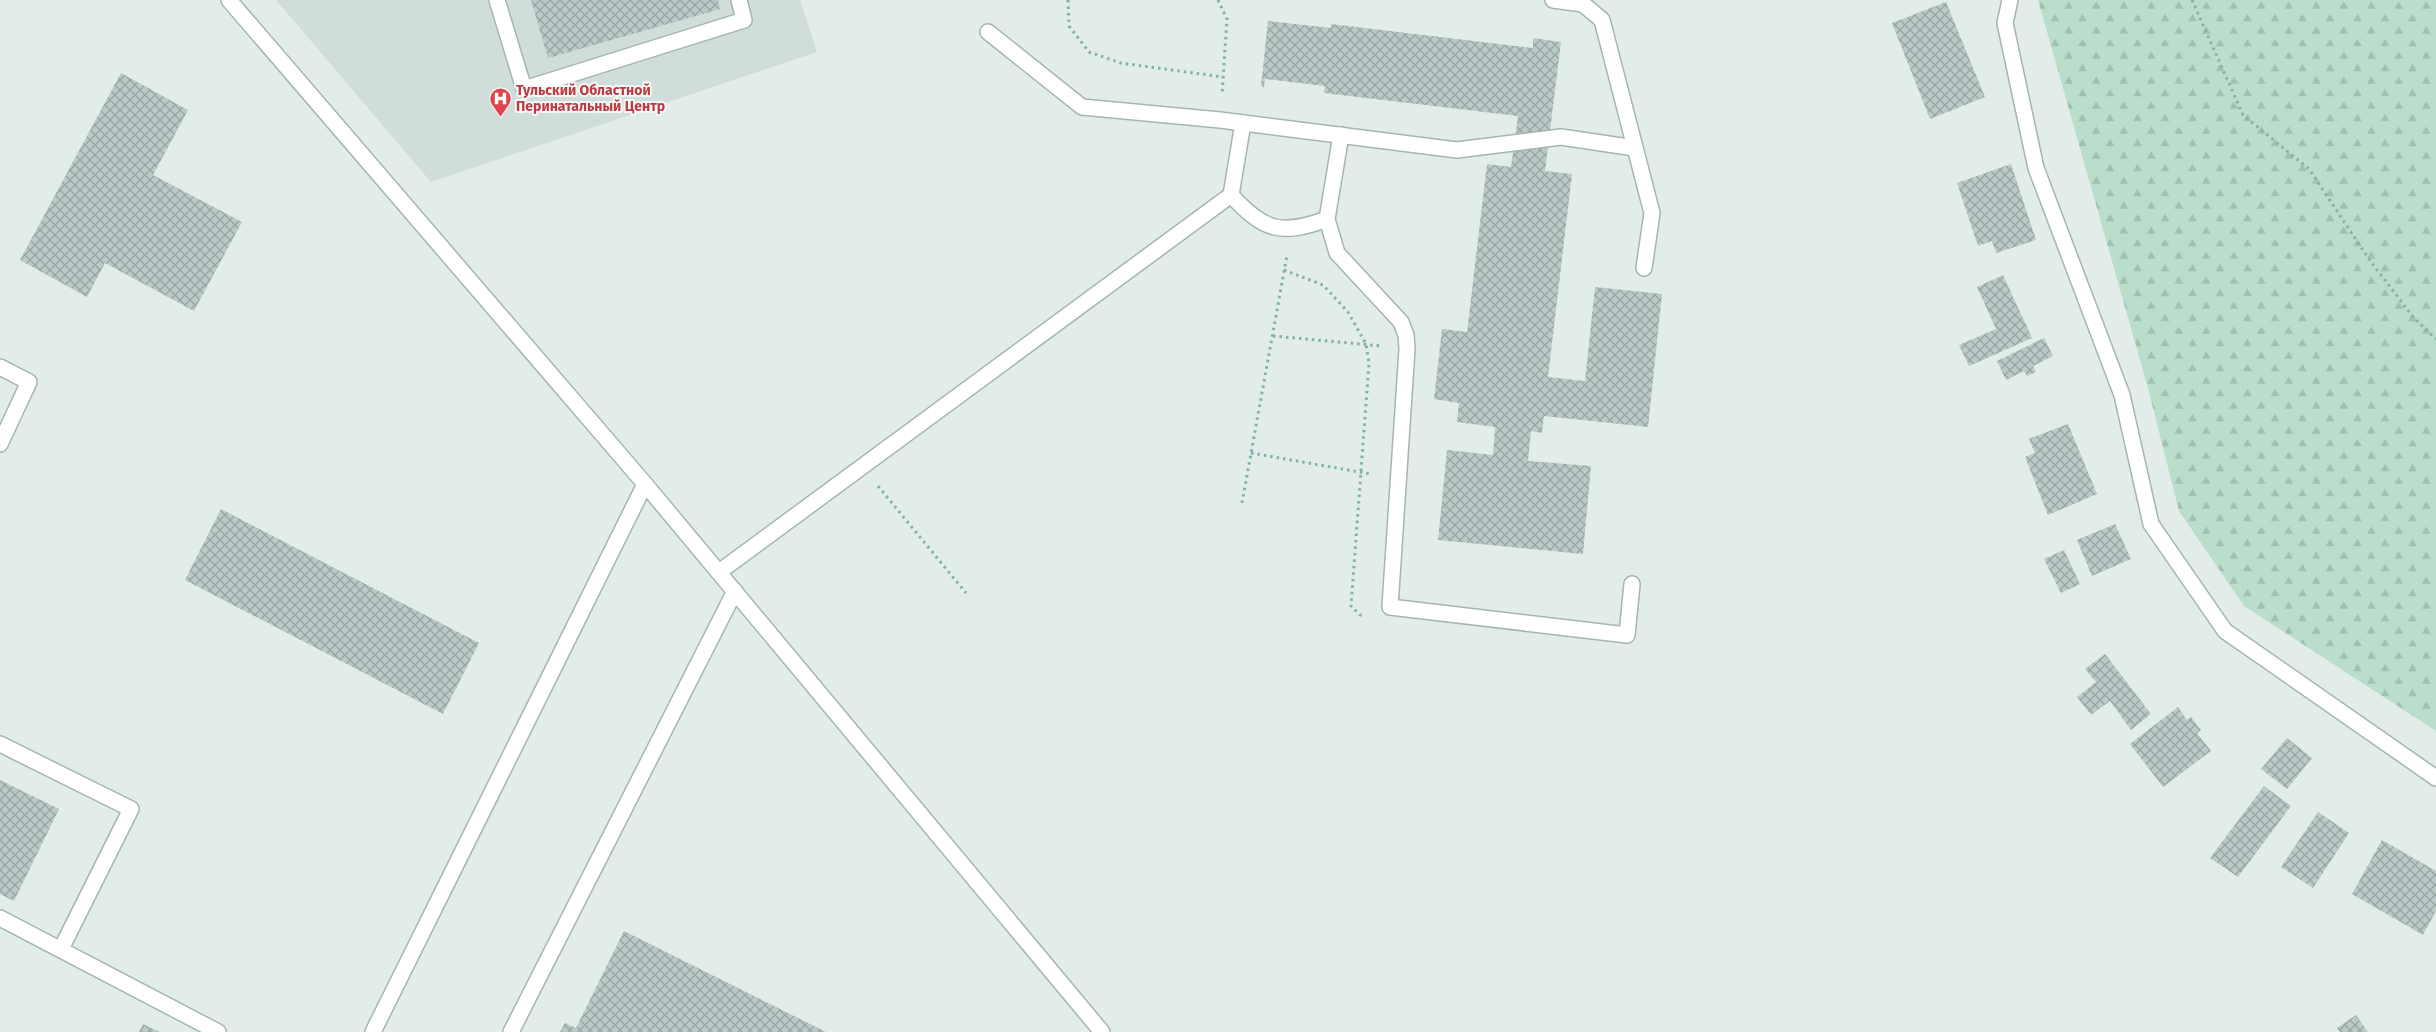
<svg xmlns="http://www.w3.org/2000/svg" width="2436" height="1032" font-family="'Fira Sans',sans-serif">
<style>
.built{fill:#d0ddda}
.forest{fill:url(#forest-firs)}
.building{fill:url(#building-cross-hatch)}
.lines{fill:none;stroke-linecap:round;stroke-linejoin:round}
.minor-casing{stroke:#a5b5b3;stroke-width:18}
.path{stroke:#82b1ad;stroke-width:3;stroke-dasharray:2.5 4;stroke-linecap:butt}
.minor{stroke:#fff;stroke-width:15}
.labels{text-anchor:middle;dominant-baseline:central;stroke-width:4;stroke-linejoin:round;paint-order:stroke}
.health-label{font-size:14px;font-weight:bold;fill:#be3a42;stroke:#f3f9f7;text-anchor:start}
</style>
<defs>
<pattern id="forest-firs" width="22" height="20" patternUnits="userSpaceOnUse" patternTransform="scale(1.25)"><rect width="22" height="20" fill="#bbdecc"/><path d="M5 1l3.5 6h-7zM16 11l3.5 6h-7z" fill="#a0c0b0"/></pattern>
<pattern id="building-cross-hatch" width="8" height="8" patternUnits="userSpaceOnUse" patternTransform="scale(1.25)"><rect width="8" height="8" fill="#bacac7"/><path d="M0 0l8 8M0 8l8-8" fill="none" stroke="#97a5a3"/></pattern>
</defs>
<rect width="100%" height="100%" fill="#e2edea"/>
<polygon class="built" points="276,0 800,0 817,52 431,182"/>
<polygon class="forest" points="2038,0 2436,0 2436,731 2244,606 2179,511 2149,392"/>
<g class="building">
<polygon points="531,0 718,0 720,9 548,58"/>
<polygon points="1946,2 1985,97 1930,119 1892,23"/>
<polygon points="1268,21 1331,28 1331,24 1533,48 1533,38 1561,42 1545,171 1572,174 1548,377 1585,381 1595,287 1662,294 1648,427 1544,416 1542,433 1531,431 1528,461 1591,466 1583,554 1438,540 1447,450 1493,455 1495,427 1457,422 1459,403 1434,399 1442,329 1467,332 1487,164 1511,167 1518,116 1324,93 1325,86 1265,79 1264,87 1261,86"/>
<polygon points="121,73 188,110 153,175 242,222 194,311 105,263 87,297 20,260"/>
<polygon points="2011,164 2036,240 1996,253 1992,241 1978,246 1957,183"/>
<polygon points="2003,275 2032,338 1969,366 1959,345 1996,329 1977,287"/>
<polygon points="2044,338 2053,356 2033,366 2036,372 2027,376 2024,371 2006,380 1997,361"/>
<polygon points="2068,424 2097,494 2048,515 2025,457 2035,453 2029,439"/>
<polygon points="221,509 479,643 443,714 185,580"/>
<polygon points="2115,524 2131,559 2092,576 2077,540"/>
<polygon points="2064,550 2080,584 2061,593 2044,559"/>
<polygon points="2105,654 2151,714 2131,730 2110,701 2091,715 2077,697 2096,682 2085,669"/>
<polygon points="2178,707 2187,720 2191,717 2201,730 2197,733 2211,751 2163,787 2130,744"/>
<polygon points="2287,738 2312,758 2287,789 2261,769"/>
<polygon points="0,780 59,809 14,901 0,894"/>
<polygon points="2264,786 2291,806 2238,877 2210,858"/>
<polygon points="2318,812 2349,833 2313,888 2281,867"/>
<polygon points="2382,840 2436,871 2436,911 2423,935 2352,894"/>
<polygon points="624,931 826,1032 560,1032 565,1023 576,1028"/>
<polygon points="2356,1015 2368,1032 2340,1032 2337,1028"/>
<polygon points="143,1024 160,1032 139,1032"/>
</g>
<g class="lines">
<defs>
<g id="minor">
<polyline points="229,0 645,484 1102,1032"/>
<polyline points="497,0 524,89 744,20 739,0"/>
<polyline points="1553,0 1583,4 1602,20 1652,213 1644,268"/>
<polyline points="2010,0 2005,23 2036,168 2122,395 2151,524 2225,631 2436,778"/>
<polyline points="988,32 1082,107 1220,120 1457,150 1561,137 1635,148"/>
<path d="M1243,123L1231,195C1264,231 1281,236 1327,219L1341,135"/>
<polyline points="1327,219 1337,253 1401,322 1406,335 1407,349 1390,607 1627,635 1632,584"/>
<polyline points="0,367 29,382 0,444"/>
<polyline points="719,572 1231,195"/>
<polyline points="0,744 131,809 61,949"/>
<polyline points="0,918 218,1032"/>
<polyline points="373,1032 645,484"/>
<polyline points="511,1032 735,591"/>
</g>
</defs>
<use href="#minor" class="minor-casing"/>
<g class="path">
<polyline points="1068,0 1069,26 1089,52 1121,63 1223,77"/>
<polyline points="1218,0 1227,19 1222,95"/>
<polyline points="2192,0 2243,115 2309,169 2371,262 2413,317 2436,339"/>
<polyline points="1284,270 1323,285 1348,312 1366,344 1369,363 1351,606 1360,615 1364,616"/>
<polyline points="1273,336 1382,346"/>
<polyline points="1251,453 1371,474"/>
<polyline points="878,486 966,593"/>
<polyline points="1242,503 1287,255"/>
</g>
<use href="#minor" class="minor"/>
</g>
<defs>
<symbol id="hospital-pin" viewBox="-11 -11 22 30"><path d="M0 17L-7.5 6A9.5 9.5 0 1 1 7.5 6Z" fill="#e0444e" stroke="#f3f9f7"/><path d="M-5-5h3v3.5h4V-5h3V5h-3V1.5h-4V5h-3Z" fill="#fff"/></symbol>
</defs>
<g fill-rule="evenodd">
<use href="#hospital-pin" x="488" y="86" width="25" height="34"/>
</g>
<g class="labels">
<g class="health-label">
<text x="516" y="90">Тульский Областной<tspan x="516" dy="16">Перинатальный Центр</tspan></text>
</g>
</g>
</svg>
